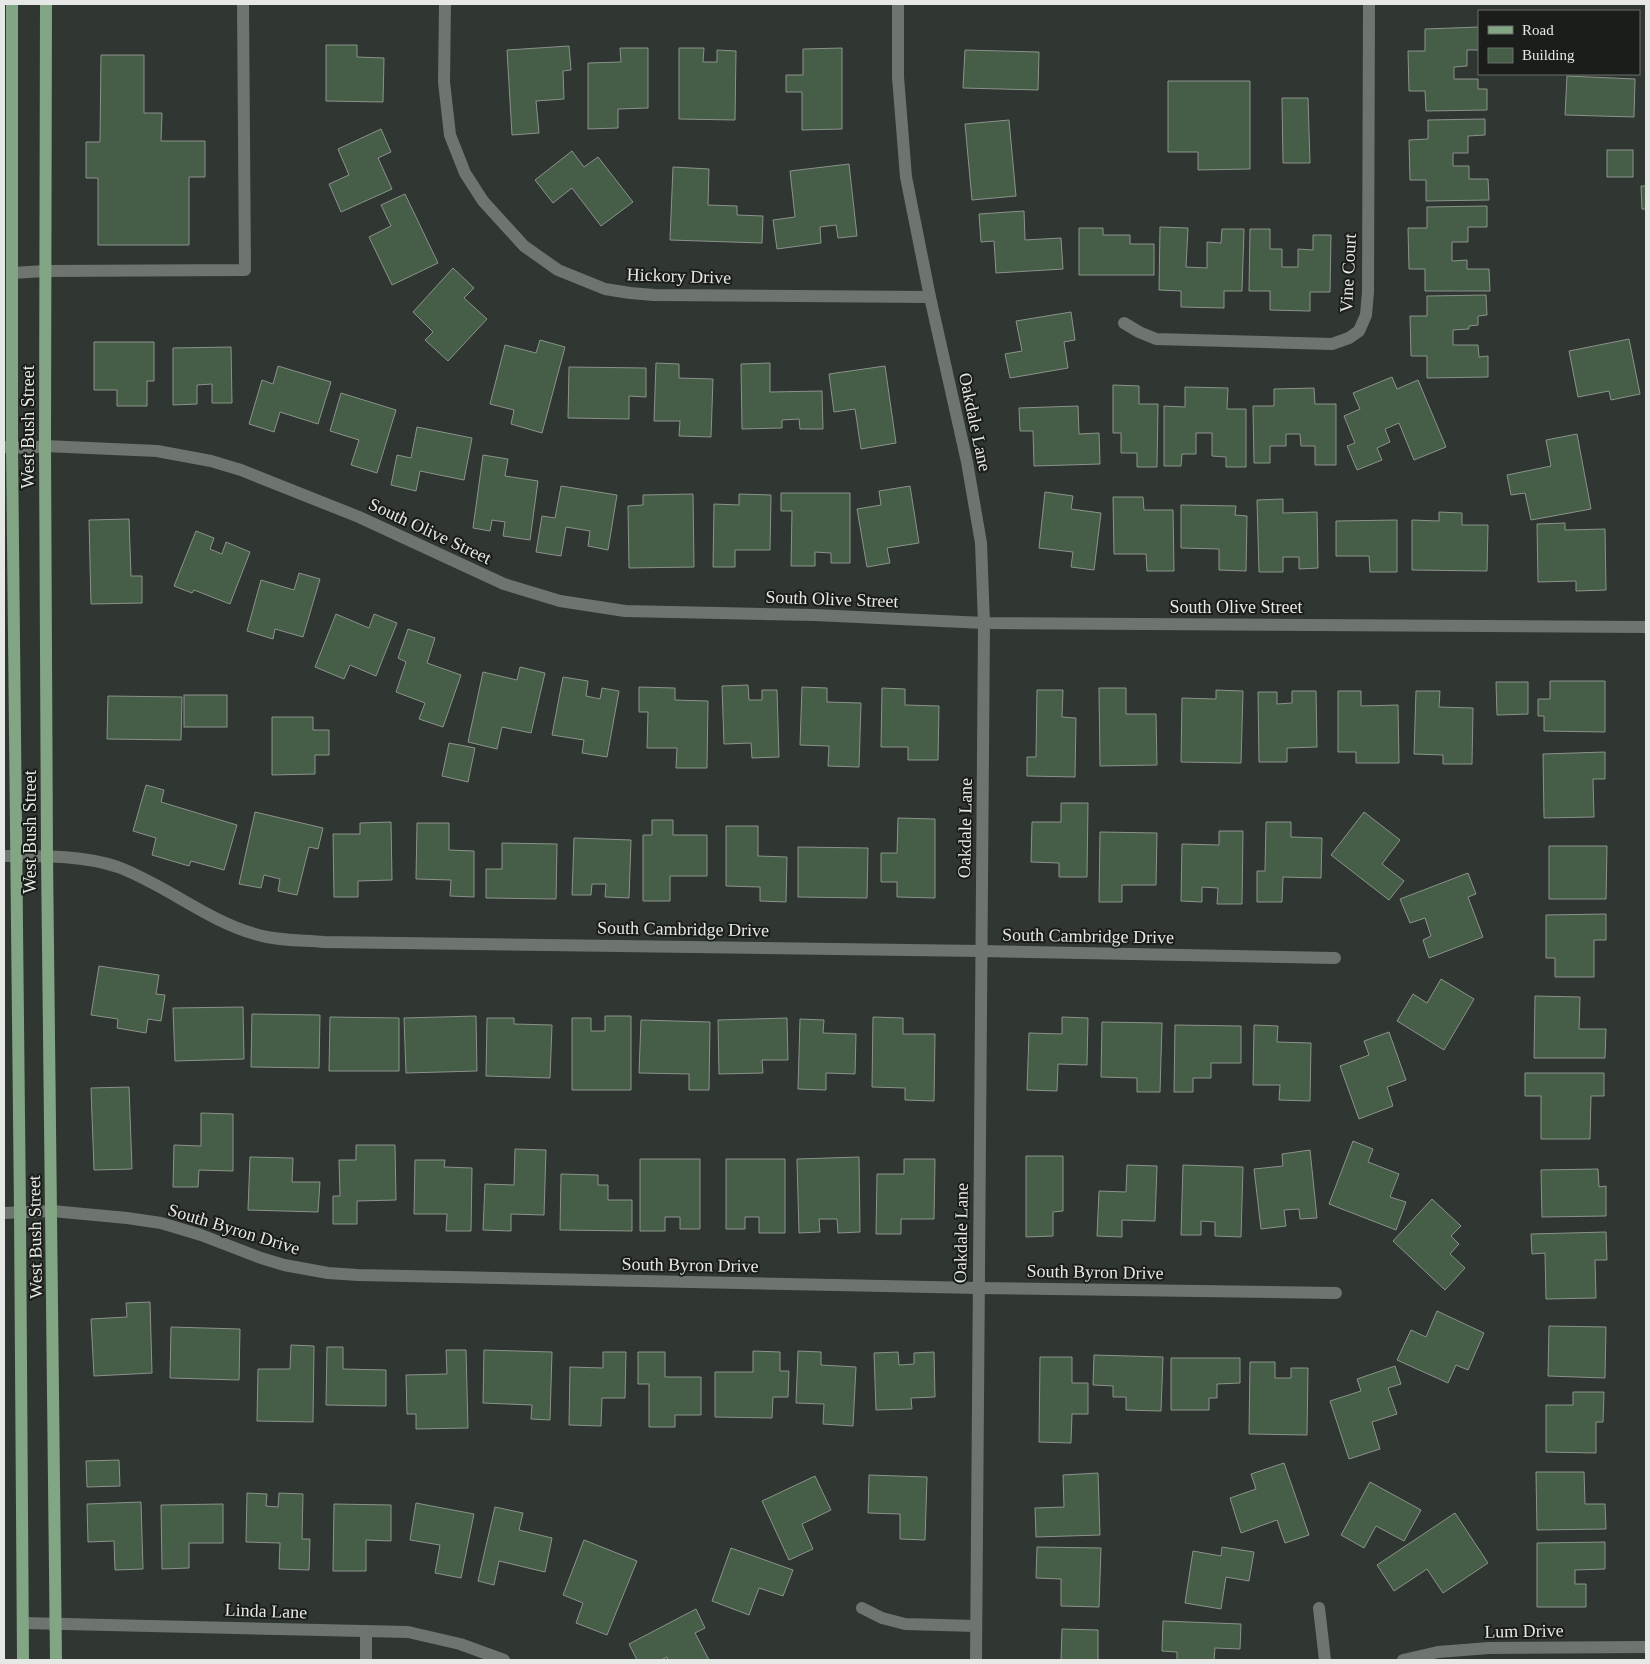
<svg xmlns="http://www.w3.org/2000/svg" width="1650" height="1664" font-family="Georgia,serif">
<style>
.building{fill:#465e47;stroke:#8b928b}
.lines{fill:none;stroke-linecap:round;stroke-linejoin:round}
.minor{stroke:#6e746e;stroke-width:12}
.major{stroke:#82a583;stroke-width:12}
.labels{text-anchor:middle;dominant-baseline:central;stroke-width:4;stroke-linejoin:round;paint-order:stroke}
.street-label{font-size:18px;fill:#e5e8e5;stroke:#1a1d1a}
</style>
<rect width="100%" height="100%" fill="#303631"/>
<g class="building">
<polygon points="1479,27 1479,50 1467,50 1467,66 1454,67 1454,79 1478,79 1478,89 1487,89 1487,110 1426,111 1425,91 1409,91 1408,51 1425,51 1425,29"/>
<polygon points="326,45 357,45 357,57 384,58 383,102 326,101"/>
<polygon points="569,46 571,70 563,71 564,99 536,101 539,133 512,135 507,50"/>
<polygon points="620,48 648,48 648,108 618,109 618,128 588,129 588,63 621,62"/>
<polygon points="679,48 704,48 703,62 717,62 717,50 736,51 735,120 679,119"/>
<polygon points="842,48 842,129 802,130 802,92 786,92 786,75 803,75 803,49"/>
<polygon points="965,50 1039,52 1038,90 963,88"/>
<polygon points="101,55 144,55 144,113 162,113 161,141 205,141 205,177 189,177 189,245 98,245 98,178 86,178 86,142 100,142"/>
<polygon points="1567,76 1635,79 1634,117 1565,115"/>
<polygon points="1168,81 1250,81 1250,169 1198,170 1198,152 1168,152"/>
<polygon points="1282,98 1308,98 1310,163 1283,163"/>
<polygon points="1485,119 1485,135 1468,136 1468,153 1453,153 1453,166 1469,166 1469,179 1488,179 1489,200 1426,201 1426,180 1410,180 1409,140 1428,139 1428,120"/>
<polygon points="1009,120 1016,196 972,200 965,124"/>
<polygon points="381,129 391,152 378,158 392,189 341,212 329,184 349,175 338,149"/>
<rect x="1607" y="150" width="26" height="27"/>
<polygon points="572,151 584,167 598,157 633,202 601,226 572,188 553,203 535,180"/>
<polygon points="849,164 857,236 838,238 836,225 820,227 821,243 777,249 773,220 795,217 790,171"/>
<polygon points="673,167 709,169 708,205 737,206 737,215 763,216 762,243 670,240"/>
<polygon points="1641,186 1646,186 1646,209 1642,209"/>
<polygon points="405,194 438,263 392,285 369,237 391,226 381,205"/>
<polygon points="1487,206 1487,227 1468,227 1468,242 1452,242 1452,261 1467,260 1467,269 1489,269 1490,291 1425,291 1425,269 1409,269 1408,228 1427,228 1427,207"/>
<polygon points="1024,211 1025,240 1061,238 1063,269 996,273 994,241 981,242 979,214"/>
<polygon points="1160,227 1188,228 1186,267 1207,268 1207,242 1221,243 1222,229 1244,229 1242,291 1224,291 1224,308 1181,307 1181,291 1159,290"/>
<polygon points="1079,228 1103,228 1103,235 1130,235 1130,244 1154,244 1154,275 1079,275"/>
<polygon points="1250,229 1270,229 1270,249 1282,249 1282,267 1298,267 1298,249 1313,250 1313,235 1331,235 1330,292 1310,292 1310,311 1270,310 1270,291 1249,291"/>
<polygon points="453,268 474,288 464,298 487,319 448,361 425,340 433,332 413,312"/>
<polygon points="1486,295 1487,315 1478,316 1478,325 1469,326 1469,329 1453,330 1453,345 1478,345 1479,357 1488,356 1488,377 1427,378 1427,356 1411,356 1410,316 1427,316 1427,296"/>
<polygon points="1071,312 1075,340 1064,342 1068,368 1010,378 1005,354 1022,351 1016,321"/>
<polygon points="1629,339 1640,394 1611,400 1609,391 1578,397 1569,351"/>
<polygon points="540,340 565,347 542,433 511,424 514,410 490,404 505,345 536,353"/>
<polygon points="94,342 154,342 154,381 147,381 147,406 117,406 117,390 94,390"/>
<polygon points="231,347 232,403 212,403 212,384 197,385 197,404 173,405 173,348"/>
<polygon points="656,363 679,364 679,378 713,379 711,437 679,436 680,421 654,421"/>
<polygon points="770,363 770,392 822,391 823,429 800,429 799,419 782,420 782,428 742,429 741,364"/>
<polygon points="278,366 331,382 318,424 280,412 274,432 249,424 262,380 273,384"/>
<polygon points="885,366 896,443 861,449 855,409 834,412 829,374"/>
<polygon points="569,367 646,368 646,397 629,396 629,419 568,418"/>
<polygon points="1392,377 1397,389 1418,380 1446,447 1414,460 1399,423 1385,429 1390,442 1377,448 1382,460 1357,470 1347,446 1355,443 1344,416 1360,409 1353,393"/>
<polygon points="1113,385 1139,386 1139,404 1158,404 1157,467 1137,467 1137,453 1121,453 1121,433 1113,433"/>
<polygon points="1185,387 1228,388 1227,409 1246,409 1246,467 1226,467 1226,457 1212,456 1212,433 1196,433 1196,454 1182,454 1181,466 1164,466 1164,406 1185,407"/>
<polygon points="1314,388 1315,404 1336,404 1336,465 1315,465 1315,446 1301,446 1300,434 1286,434 1286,446 1270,446 1270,463 1254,463 1253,406 1274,406 1274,389"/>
<polygon points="341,393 396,410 377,473 351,465 359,440 330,431"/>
<polygon points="1078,406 1079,434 1099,433 1100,464 1034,466 1033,431 1020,431 1019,408"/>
<polygon points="417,427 472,438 464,480 420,471 416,491 391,485 397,455 411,458"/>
<polygon points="1577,434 1591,509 1531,520 1525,493 1511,495 1507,475 1551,466 1546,440"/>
<polygon points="483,455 508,459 505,476 538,481 530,540 503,536 505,522 492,520 490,531 473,528"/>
<polygon points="561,486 617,495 608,550 588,546 590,531 566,527 561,556 536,552 542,516 555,518"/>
<polygon points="910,486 919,543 887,548 890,563 867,567 857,509 881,505 879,491"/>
<polygon points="1045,492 1073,496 1071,509 1101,513 1094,570 1071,567 1073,552 1039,548"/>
<polygon points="781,493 850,493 850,563 831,563 831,553 815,552 815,566 791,566 792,511 781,511"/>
<polygon points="693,494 694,567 629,568 628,506 643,505 643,495"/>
<polygon points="739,494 771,495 770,550 735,550 735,567 713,567 714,504 739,505"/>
<polygon points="1113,497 1143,497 1144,510 1173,510 1174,571 1147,571 1146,554 1114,554"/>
<polygon points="1283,499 1283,513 1317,512 1318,568 1299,569 1299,557 1283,557 1283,572 1259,572 1257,500"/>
<polygon points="1181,505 1236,506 1235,515 1247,516 1246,571 1219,570 1219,549 1181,548"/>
<polygon points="1439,512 1462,513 1462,525 1488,525 1487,571 1412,570 1412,520 1439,521"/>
<polygon points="129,519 131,576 142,576 142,603 91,604 89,520"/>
<polygon points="1397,520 1397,572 1370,572 1369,556 1336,556 1336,521"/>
<polygon points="1565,523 1565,530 1605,529 1606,590 1576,591 1576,581 1538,582 1537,524"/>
<polygon points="196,531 214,538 210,549 222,554 226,542 250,552 230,604 194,590 192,593 174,586"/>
<polygon points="299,573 320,579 303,637 275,629 273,639 247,631 261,580 294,590"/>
<polygon points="336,614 369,628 374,614 397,623 376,676 350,665 344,679 315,667"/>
<polygon points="408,629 435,638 427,663 461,675 443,727 419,719 425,703 396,692 406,662 398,658"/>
<polygon points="520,667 545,673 531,733 502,727 497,749 468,742 483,672 517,680"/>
<polygon points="563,677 588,681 586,696 600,699 602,688 619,691 607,757 582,753 584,740 552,735"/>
<polygon points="1550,681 1605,681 1605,732 1544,731 1544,716 1538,716 1538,699 1550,699"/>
<polygon points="1496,682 1528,682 1528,714 1497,715"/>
<polygon points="748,685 749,700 762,700 762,690 777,690 779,757 752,758 751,743 724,744 722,686"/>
<polygon points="639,687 675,688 675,700 708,701 707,768 676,768 677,748 647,748 648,712 639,712"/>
<polygon points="802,687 827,688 827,702 861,703 859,767 828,766 829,746 800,745"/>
<polygon points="882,688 905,689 905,705 939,706 938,760 908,760 908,747 881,747"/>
<polygon points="1099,688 1126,688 1126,714 1156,714 1157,765 1100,766"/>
<polygon points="1037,690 1063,690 1062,717 1076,718 1075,777 1027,776 1027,757 1036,757"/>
<polygon points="1216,690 1243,691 1241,763 1181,762 1182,698 1216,699"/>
<polygon points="1292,691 1316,691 1317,747 1287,748 1287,762 1259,762 1258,692 1277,692 1277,704 1292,703"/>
<polygon points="1338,691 1361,691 1361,706 1398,705 1399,763 1356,763 1356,752 1338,752"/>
<polygon points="1416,691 1440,691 1439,707 1473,708 1472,764 1443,764 1443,755 1414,754"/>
<rect x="184" y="695" width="43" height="32"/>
<polygon points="108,696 182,697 181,740 107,739"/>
<polygon points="272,717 313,717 313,730 329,730 329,755 315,755 315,774 272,775"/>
<polygon points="449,743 475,748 468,782 442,776"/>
<polygon points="1605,752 1605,779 1593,779 1594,817 1544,818 1543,754"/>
<polygon points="146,785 164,790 161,802 237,825 224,870 191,861 189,866 152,855 156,838 133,831"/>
<polygon points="1061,803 1088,803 1087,877 1059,877 1059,863 1031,862 1032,822 1061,822"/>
<polygon points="255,812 323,828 318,849 309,847 297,895 278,891 280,879 264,875 261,888 239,884"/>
<polygon points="1364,812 1400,840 1382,864 1404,881 1389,900 1331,855"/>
<polygon points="898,818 935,819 935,898 897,897 897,882 881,882 881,853 897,853"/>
<polygon points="652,820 673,820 673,835 707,835 707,876 670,876 670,901 643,901 643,835 652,835"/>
<polygon points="391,822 392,880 358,881 358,897 334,897 333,834 360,834 360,823"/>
<polygon points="1266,822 1291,822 1291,837 1322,838 1321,878 1283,877 1282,902 1257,902 1257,871 1265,871"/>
<polygon points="417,823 449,823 449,850 474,851 474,897 450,896 451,880 416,879"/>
<polygon points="726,826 758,826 758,856 787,857 786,902 760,901 760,887 726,886"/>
<polygon points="1219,831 1243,831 1242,904 1217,904 1218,888 1202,887 1202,902 1181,901 1182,844 1219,845"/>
<polygon points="1100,832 1157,833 1156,885 1122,885 1122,902 1099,902"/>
<polygon points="574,838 631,840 629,898 605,897 606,884 592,884 591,895 572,895"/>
<polygon points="502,843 557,844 556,899 486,898 486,869 502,869"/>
<polygon points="1549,846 1607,846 1606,899 1549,899"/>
<polygon points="798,847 868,848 867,898 798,897"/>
<polygon points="1468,873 1476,894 1468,897 1483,937 1429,958 1423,940 1431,936 1425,918 1410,923 1400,899"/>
<polygon points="1606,914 1606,940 1594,940 1594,977 1555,977 1555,958 1546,958 1546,915"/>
<polygon points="99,966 159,975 156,994 165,995 161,1021 148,1019 146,1033 117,1028 118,1019 91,1015"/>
<polygon points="1441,979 1474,999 1444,1050 1397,1021 1413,994 1427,1003"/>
<polygon points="1535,996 1580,997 1579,1029 1606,1029 1605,1058 1534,1058"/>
<polygon points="243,1007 244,1059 175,1061 173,1008"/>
<polygon points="252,1014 320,1015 319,1068 251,1067"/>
<polygon points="476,1016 477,1071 406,1073 404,1018"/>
<polygon points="605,1016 631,1016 631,1090 572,1090 572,1018 591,1018 591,1031 605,1031"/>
<polygon points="330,1017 399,1018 399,1071 329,1071"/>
<polygon points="873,1017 903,1018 903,1034 935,1034 934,1101 905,1100 905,1088 872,1087"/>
<polygon points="1062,1017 1088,1018 1087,1065 1058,1064 1057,1091 1027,1090 1029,1033 1062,1034"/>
<polygon points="487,1018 514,1018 514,1024 552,1025 550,1078 486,1076"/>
<polygon points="787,1018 788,1060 762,1060 763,1073 719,1074 718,1020"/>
<polygon points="800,1019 824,1020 823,1033 856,1034 855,1074 826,1073 826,1090 798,1089"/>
<polygon points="641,1020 710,1022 709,1090 689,1090 689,1074 639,1073"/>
<polygon points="1102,1022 1162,1023 1160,1092 1137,1092 1137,1078 1101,1077"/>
<polygon points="1175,1025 1241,1026 1241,1063 1211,1063 1211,1078 1193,1078 1193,1092 1174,1092"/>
<polygon points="1254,1025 1278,1026 1277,1042 1311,1043 1310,1101 1279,1100 1280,1085 1253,1085"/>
<polygon points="1389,1032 1406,1080 1387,1087 1393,1106 1359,1119 1340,1066 1369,1055 1364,1041"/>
<polygon points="1525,1073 1604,1073 1604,1096 1591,1096 1590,1139 1541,1139 1541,1096 1525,1096"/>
<polygon points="129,1087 132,1169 94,1170 91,1088"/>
<polygon points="201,1113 233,1114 233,1171 199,1170 198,1187 173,1187 174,1145 201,1146"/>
<polygon points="1353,1141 1373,1149 1368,1162 1399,1174 1390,1197 1406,1202 1396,1230 1329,1204"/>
<polygon points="356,1145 395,1145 396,1200 357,1201 357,1224 333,1224 333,1196 340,1196 339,1160 356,1160"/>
<polygon points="515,1149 546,1150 544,1215 511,1214 511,1231 483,1230 485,1184 514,1185"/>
<polygon points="1310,1150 1317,1218 1300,1219 1299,1209 1284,1210 1286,1226 1261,1229 1254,1169 1283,1166 1282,1154"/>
<polygon points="1026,1156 1063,1156 1063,1211 1053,1212 1053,1236 1026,1237"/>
<polygon points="250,1157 293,1158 292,1182 320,1182 318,1212 248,1210"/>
<polygon points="859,1157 860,1232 838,1233 837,1219 819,1219 820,1232 799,1233 797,1159"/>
<polygon points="640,1159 700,1159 700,1229 680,1229 680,1217 665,1217 665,1231 640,1231"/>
<polygon points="726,1159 785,1159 785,1233 759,1233 759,1217 745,1217 745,1229 726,1229"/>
<polygon points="904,1159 935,1159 934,1219 901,1219 901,1234 876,1234 877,1174 904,1174"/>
<polygon points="415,1160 445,1160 444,1167 472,1168 471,1231 446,1231 447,1214 414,1214"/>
<polygon points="1127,1165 1157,1166 1155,1221 1122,1220 1122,1237 1097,1236 1099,1191 1126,1192"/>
<polygon points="1183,1165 1243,1167 1241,1237 1215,1236 1215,1222 1201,1221 1201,1235 1181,1235"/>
<polygon points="1598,1169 1599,1187 1606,1186 1606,1216 1542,1217 1541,1170"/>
<polygon points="561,1174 598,1175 598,1185 608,1185 608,1200 632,1200 632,1231 560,1230"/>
<polygon points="1432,1199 1461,1226 1451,1236 1459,1244 1450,1254 1465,1268 1445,1290 1393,1241"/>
<polygon points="1606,1232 1607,1260 1595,1260 1596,1298 1546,1299 1545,1253 1532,1254 1531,1234"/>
<polygon points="150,1302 152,1373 94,1376 91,1319 127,1317 126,1303"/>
<polygon points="1437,1311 1484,1333 1468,1370 1456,1365 1448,1383 1397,1360 1411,1330 1426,1337"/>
<polygon points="1549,1326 1606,1327 1605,1378 1548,1376"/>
<polygon points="171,1327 240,1329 239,1380 170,1378"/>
<polygon points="291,1345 314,1346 313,1422 257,1421 258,1369 290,1369"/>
<polygon points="327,1347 343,1347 343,1369 386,1370 386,1406 326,1405"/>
<polygon points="446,1350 466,1350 468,1428 416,1429 416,1414 407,1414 406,1375 447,1374"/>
<polygon points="484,1350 552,1352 550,1420 531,1419 532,1405 483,1403"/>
<polygon points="753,1351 780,1352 780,1371 789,1371 788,1397 773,1397 772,1418 715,1417 715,1372 753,1372"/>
<polygon points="798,1351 821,1352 821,1365 856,1367 853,1426 823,1424 824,1404 796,1403"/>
<polygon points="603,1352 626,1352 625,1398 602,1398 601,1426 569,1425 570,1367 603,1368"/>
<polygon points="638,1352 665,1352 665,1377 701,1377 701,1415 675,1415 675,1427 649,1427 649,1384 638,1384"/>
<polygon points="898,1352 899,1365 914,1364 914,1353 934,1352 935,1397 911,1398 912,1409 876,1410 874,1353"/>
<polygon points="1094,1355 1163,1357 1161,1411 1126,1410 1126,1397 1113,1397 1113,1386 1093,1385"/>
<polygon points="1040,1357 1072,1357 1072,1383 1088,1383 1088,1414 1072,1414 1071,1443 1039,1442"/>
<polygon points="1171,1358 1240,1358 1240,1383 1217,1384 1217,1398 1209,1398 1209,1410 1171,1410"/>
<polygon points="1250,1362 1275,1362 1275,1378 1291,1378 1291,1368 1308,1368 1307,1435 1249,1434"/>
<polygon points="1395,1366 1401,1384 1388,1388 1397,1414 1372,1422 1380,1449 1349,1459 1330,1401 1361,1391 1357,1379"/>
<polygon points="1573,1392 1604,1392 1603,1422 1596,1422 1596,1453 1546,1452 1546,1405 1573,1405"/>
<polygon points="119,1460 120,1486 87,1487 86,1461"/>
<polygon points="1284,1463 1309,1535 1285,1543 1277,1520 1241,1533 1230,1498 1256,1489 1251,1474"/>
<polygon points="1536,1472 1584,1472 1585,1504 1605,1504 1606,1529 1537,1530"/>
<polygon points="1098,1473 1100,1535 1036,1537 1035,1508 1064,1507 1063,1475"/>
<polygon points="869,1475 927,1477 925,1540 900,1539 900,1514 868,1513"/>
<polygon points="815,1476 831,1510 802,1524 813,1549 789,1560 762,1501"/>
<polygon points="1370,1482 1421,1510 1404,1541 1376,1526 1364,1548 1341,1535"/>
<polygon points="247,1493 267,1494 266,1506 278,1507 279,1493 303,1494 302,1539 310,1539 309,1570 279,1569 280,1543 246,1542"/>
<polygon points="141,1502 143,1569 115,1570 114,1541 88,1542 87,1504"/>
<polygon points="416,1503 474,1514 461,1578 435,1573 440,1545 410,1540"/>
<polygon points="223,1504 223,1543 189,1543 189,1568 162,1569 161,1505"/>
<polygon points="334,1504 391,1505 391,1541 366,1540 366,1571 333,1571"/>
<polygon points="495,1507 523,1513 519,1530 552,1538 545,1572 499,1561 494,1585 478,1581"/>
<polygon points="1455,1513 1488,1563 1443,1593 1427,1569 1394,1591 1377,1565"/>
<polygon points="584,1540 637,1561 607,1635 576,1623 583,1603 563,1595"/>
<polygon points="1605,1542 1605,1569 1575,1570 1575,1584 1586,1584 1586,1607 1537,1607 1537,1543"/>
<polygon points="1037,1547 1101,1548 1099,1607 1061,1606 1061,1579 1036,1578"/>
<polygon points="1222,1547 1254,1552 1249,1581 1226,1577 1221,1609 1185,1603 1193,1551 1221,1556"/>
<polygon points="731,1548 793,1570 783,1596 759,1588 749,1615 712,1601"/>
<polygon points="696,1609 705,1628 695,1633 709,1660 668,1660 667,1657 661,1660 637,1660 629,1644"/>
<polygon points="1163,1621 1241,1624 1240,1649 1215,1648 1214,1660 1177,1660 1177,1652 1162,1651"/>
<polygon points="1062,1629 1098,1630 1098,1660 1061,1660"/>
</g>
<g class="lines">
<g class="minor">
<polyline points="445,4 444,82 450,135 465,173 483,201 524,246 558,270 605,289 630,293 654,295 930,297"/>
<polyline points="898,4 898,77 906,177 930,297 967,462 981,543 984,623 976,1660"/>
<polyline points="12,273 45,271 245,270 243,4"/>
<polyline points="1124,323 1139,332 1156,339 1332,344 1349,338 1359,331 1366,315 1368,292 1369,4"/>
<polyline points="4,447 29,448 45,446 157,451 211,461 241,470 359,517 504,584 560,601 625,611 815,615 984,623 1646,627"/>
<path d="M4,856C41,856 82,855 118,867C166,885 206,920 255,934C277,941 301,940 324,942L981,951L1335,958"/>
<polyline points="4,1213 52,1211 127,1218 161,1223 201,1235 261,1258 284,1265 328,1273 358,1275 978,1288 1336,1293"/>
<polyline points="862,1608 882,1618 905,1624 976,1626"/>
<polyline points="1319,1608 1325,1660"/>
<polyline points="23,1623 408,1632 460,1644 504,1660"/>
<polyline points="366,1631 366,1660"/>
<polyline points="1403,1660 1438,1652 1489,1648 1646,1647"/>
</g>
<g class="major">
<polyline points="12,4 12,447 20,1212 23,1660"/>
<polyline points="46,4 45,446 47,857 56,1660"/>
</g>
</g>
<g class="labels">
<g class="street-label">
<text transform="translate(1348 273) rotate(-87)">Vine Court</text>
<text transform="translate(679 276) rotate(2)">Hickory Drive</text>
<text transform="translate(975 422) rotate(78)">Oakdale Lane</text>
<text transform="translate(28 427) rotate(-90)">West Bush Street</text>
<text transform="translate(430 531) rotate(25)">South Olive Street</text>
<text transform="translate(832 599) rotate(2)">South Olive Street</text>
<text x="1236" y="607">South Olive Street</text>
<text transform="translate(965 828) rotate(-89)">Oakdale Lane</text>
<text transform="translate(30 832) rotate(-90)">West Bush Street</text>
<text transform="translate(683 929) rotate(1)">South Cambridge Drive</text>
<text transform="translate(1088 936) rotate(1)">South Cambridge Drive</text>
<text transform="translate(234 1229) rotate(17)">South Byron Drive</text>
<text transform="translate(961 1233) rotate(-89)">Oakdale Lane</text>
<text transform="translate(35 1237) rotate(-91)">West Bush Street</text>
<text transform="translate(690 1265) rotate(1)">South Byron Drive</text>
<text transform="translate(1095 1272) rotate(1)">South Byron Drive</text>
<text transform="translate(266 1611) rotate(2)">Linda Lane</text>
<text transform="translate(1524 1631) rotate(-1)">Lum Drive</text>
</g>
</g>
<rect width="1650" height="1664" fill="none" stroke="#e5e8e5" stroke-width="10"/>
<rect x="1478" y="10" width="162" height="65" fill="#1a1d1a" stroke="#6b6e6b"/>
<rect x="1488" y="26" width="25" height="8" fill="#82a583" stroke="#6b6e6b"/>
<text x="1522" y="35" font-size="15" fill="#e5e8e5">Road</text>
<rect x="1488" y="48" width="25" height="15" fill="#465e47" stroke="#6b6e6b"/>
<text x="1522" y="60" font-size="15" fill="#e5e8e5">Building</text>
</svg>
